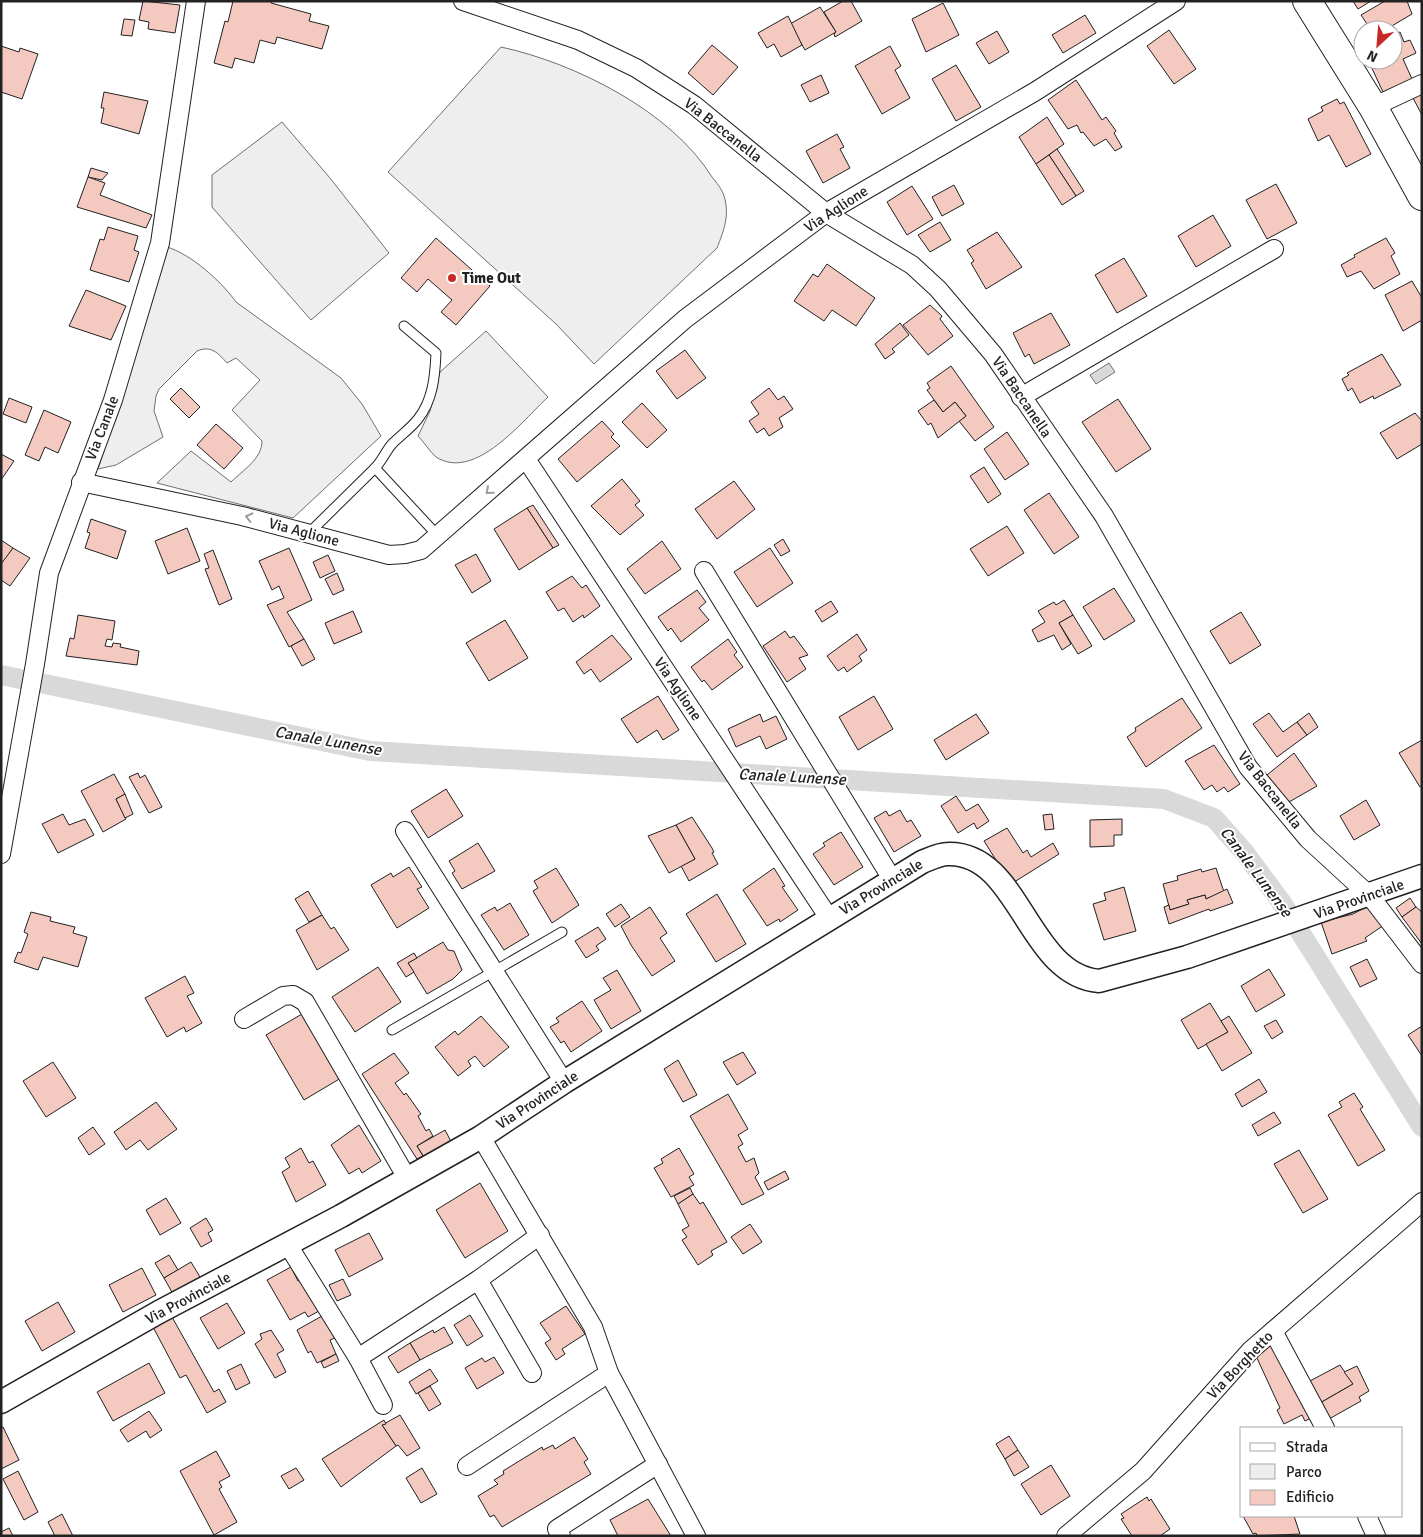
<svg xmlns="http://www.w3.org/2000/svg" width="1423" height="1537" font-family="Signika,sans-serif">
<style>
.green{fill:#eee;stroke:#6f6f6f}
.water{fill:#d9d9d9;stroke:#6f6f6f}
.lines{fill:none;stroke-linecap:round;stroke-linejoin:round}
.canal{stroke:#d9d9d9;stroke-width:20}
.building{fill:#f3c9c0;stroke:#222}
.service-casing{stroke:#222;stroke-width:11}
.minor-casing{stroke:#222;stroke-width:20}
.tertiary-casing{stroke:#222;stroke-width:25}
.primary-casing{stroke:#222;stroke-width:30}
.service{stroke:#fff;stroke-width:9}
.minor{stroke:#fff;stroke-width:18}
.tertiary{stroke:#fff;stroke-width:22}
.primary{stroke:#fff;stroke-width:28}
.oneway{stroke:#9c9c9c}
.poi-dot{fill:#c62828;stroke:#fff;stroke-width:2}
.labels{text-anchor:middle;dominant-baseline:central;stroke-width:4;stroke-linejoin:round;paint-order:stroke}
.street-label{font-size:15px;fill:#222;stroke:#fff}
.poi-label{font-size:15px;font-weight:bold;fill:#222;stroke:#fff;text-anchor:start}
.water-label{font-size:16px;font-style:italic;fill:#222;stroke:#fff}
</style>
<rect width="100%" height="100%" fill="#fff"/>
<g class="green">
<path d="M501,47C575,63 671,111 712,177C716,182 722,189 724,196C730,215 724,230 717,248L594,364L556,324L388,172Z"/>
<polygon points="282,122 330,178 389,253 311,320 212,207 212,175"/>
<path d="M167,247C191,254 222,282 236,302L341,378L362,404L381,436L293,518L157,483L191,451L231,482C243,470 262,459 262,441L232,410L260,380L236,358L227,363C218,353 211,345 197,351L159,389L156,396L154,411L163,437L116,465L98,469L152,302Z"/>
<path d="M486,331L548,397C523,420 475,482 436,457C430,452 424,442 418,436L430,411L440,372Z"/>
</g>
<polygon class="water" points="1109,363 1115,372 1096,384 1090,375"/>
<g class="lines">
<polyline class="canal" points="1,675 370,751 1164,799 1214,818 1245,853 1282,903 1422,1127"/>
</g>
<g class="building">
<polygon points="143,1 180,5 175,33 148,29 149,22 139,20"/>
<polygon points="233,1 271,1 271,3 311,14 309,21 329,26 322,49 277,37 275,44 260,40 254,63 235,58 232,68 214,63 225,21 228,22"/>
<polygon points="843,1 851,1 862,21 835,37 834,34 836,32 824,12"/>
<polygon points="1353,1 1371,1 1358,9"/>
<polygon points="1385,1 1407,1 1412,14 1385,30 1371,30 1361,15"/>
<polygon points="943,3 959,35 926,52 912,19"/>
<polygon points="820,7 836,32 805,50 790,24"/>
<polygon points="1085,15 1096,33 1063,53 1052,35"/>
<polygon points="788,16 802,45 781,57 774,44 767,48 758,33"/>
<polygon points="124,19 135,20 132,36 121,35"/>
<polygon points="1169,30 1196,69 1174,84 1147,46"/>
<polygon points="997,31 1009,52 989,64 976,43"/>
<polygon points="1400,32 1404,42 1410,40 1416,53 1403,59 1412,79 1383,92 1369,62 1375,60 1393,60 1393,35"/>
<polygon points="712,45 738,67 713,95 688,73"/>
<polygon points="1,46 19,52 20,48 38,54 22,99 1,92"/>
<polygon points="890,46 901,66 895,70 910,98 882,114 855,66"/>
<polygon points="956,65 981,107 956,121 932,79"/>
<polygon points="821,75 829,93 810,102 801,85"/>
<polygon points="1076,80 1102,120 1106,117 1116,131 1114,133 1122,147 1115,151 1106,139 1094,146 1083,132 1081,133 1077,125 1068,129 1048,100"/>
<polygon points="104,92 148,101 139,134 101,123 104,108 101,108"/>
<polygon points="1422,93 1422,115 1413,98"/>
<polygon points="1337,99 1340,104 1344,102 1371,154 1346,167 1329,135 1318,141 1308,119 1323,111 1321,107"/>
<polygon points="1047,117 1064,144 1036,164 1019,137"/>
<polygon points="837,134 844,147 840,149 850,168 823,183 806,151"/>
<polygon points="1057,149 1084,191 1076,196 1049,155"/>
<polygon points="1049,155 1076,196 1062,205 1036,164"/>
<polygon points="91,168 108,173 102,180 88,177"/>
<polygon points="88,177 105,183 100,195 152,215 146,228 77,207"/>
<polygon points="1276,184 1297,223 1267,239 1246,200"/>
<polygon points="954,185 964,204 942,216 932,197"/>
<polygon points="912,186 933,219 907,235 887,202"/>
<polygon points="1213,215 1231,246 1196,267 1178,236"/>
<polygon points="940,222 951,240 930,252 918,235"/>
<polygon points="108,227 138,236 134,250 139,252 129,282 90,270 100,239 104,240"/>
<polygon points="997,232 1022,267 986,289 971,263 974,261 967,250"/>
<polygon points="436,238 490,286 456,325 441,312 452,300 428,279 417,292 401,278"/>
<polygon points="1386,238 1395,253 1391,256 1400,274 1374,289 1361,271 1347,277 1341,265 1355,257 1354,255"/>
<polygon points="1124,258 1147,296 1117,313 1095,275"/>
<polygon points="827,264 875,298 856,326 832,310 824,321 794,301 813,274 818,277"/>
<polygon points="1412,281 1422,298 1422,320 1403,331 1385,295"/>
<polygon points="86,290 126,306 111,340 69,326"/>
<polygon points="930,305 942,316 940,319 953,336 928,355 903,325"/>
<polygon points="1051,313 1070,345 1034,364 1029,354 1025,357 1013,333"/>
<polygon points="900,323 909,335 892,349 895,352 885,359 875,344"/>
<polygon points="685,350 706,378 677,399 656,371"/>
<polygon points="1382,354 1401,385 1374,399 1373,396 1360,403 1352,388 1348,391 1342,379 1349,375 1347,373"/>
<polygon points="951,366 994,427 975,441 959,421 966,416 955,402 943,412 927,390 930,388 927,383"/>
<polygon points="181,388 200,407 189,418 170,399"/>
<polygon points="769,388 778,400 784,396 793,409 779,418 783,427 769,436 764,428 757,433 749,421 759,414 751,402"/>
<polygon points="9,398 32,407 26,423 3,414"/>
<polygon points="1118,399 1151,449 1116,472 1082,422"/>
<polygon points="934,400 943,412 955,402 966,416 938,438 931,423 928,425 918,411"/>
<polygon points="642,403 667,430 647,448 622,422"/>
<polygon points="44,410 71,422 58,453 45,447 39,461 25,455"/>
<polygon points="1415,413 1422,421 1422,444 1397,459 1380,433"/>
<polygon points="602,421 614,434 611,437 620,446 577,482 558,459"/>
<polygon points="216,424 243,448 224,469 197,445"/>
<polygon points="1007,432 1029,464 1005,480 984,449"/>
<polygon points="1,454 14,461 1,480"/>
<polygon points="984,467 1001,494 988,503 970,476"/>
<polygon points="622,479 640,501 635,505 644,515 620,535 591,506"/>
<polygon points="734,481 755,509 717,539 695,509"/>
<polygon points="1049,493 1079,537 1054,554 1024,510"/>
<polygon points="533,505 559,545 553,548 527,508"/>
<polygon points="527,508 553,548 519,570 494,529"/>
<polygon points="91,519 126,531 117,559 85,548 90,533 87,532"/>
<polygon points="1007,526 1024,553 988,576 970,549"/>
<polygon points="187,528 200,561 168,574 155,541"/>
<polygon points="783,539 790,551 781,556 774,545"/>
<polygon points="1,540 13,548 2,565 1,564"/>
<polygon points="662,541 681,569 645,594 627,569"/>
<polygon points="13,548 30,558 10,586 1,580 1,564"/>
<polygon points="289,548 312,600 287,612 304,639 289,647 267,605 284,598 279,586 272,590 259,561"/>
<polygon points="770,548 793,583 757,607 734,572"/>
<polygon points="213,550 232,599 219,605 205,569 209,568 204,554"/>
<polygon points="476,554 491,581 472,593 455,565"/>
<polygon points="328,555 335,571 320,578 313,562"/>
<polygon points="337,573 344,590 333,595 325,579"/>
<polygon points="572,576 582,588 586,585 600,606 584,618 583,615 573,622 564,608 558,611 546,592"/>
<polygon points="1114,588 1135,621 1104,640 1083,607"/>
<polygon points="697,590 706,602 699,608 709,620 681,642 671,628 668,631 658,617"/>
<polygon points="1064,600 1073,615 1059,623 1071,644 1062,650 1054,635 1038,642 1032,630 1045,622 1038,611 1054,602 1056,605"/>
<polygon points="831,601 838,612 822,622 815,611"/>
<polygon points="353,611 362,632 334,644 325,623"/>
<polygon points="1241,612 1261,645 1230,664 1210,631"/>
<polygon points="78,615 115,621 112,640 107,639 105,646 112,647 113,643 121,644 120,647 139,651 137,665 66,656 70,638 74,639"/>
<polygon points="1073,615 1092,646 1078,654 1059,623"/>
<polygon points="505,620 528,658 489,681 466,643"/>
<polygon points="785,631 790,638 794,636 808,655 799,658 806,669 787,682 763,646"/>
<polygon points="857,634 867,650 859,656 862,661 847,672 844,667 838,671 827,656"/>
<polygon points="612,635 632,659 600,682 591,669 584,674 576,662"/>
<polygon points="304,639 315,659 302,666 291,646"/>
<polygon points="728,639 737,652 734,655 743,667 712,690 704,680 702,682 691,667"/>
<polygon points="658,696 679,730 663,740 657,730 637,743 621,719"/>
<polygon points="874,696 893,729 858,750 839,717"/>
<polygon points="1182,698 1202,728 1146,767 1127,737 1136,731 1135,728"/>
<polygon points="1269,713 1283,732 1297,722 1307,735 1277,757 1253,724"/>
<polygon points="1309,713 1318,727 1307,735 1297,722"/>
<polygon points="760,714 763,722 776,716 787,739 766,749 760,736 736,747 728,729"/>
<polygon points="976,714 989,733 946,760 934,740"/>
<polygon points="1422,740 1422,786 1420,787 1399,753"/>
<polygon points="1214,745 1240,784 1228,792 1224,787 1217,792 1212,785 1204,790 1185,761"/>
<polygon points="1294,753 1317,786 1289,802 1267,775"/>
<polygon points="138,773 140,778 145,775 162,807 149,813 129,777"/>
<polygon points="114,774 125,794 116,799 126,819 103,832 81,791"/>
<polygon points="446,789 463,816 428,838 411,811"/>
<polygon points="125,794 133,814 125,818 116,799"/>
<polygon points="956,796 966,811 978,804 989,821 977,829 974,823 958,833 941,806"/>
<polygon points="1366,800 1380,825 1354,840 1340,816"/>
<polygon points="900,810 907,822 911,820 921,836 894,852 874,818 886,811 889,816"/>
<polygon points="63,814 69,825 85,819 94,835 58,853 42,824"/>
<polygon points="1052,814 1054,829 1045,830 1043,815"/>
<polygon points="692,817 712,848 714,852 712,853 718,864 689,881 681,866 695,859 676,825"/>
<polygon points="1122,819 1122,835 1114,835 1114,846 1090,847 1090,820"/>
<polygon points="676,825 695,859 669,873 648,836"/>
<polygon points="1007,828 1023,853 1027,850 1031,857 1053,843 1059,854 1011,884 984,841"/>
<polygon points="841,832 863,867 834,885 813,854 825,846 823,843"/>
<polygon points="478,843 495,871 462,889 452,873 455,871 449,861"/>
<polygon points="409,867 422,887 417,889 429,908 397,928 371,885 391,873 393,877"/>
<polygon points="556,868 579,905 552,923 533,891 538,888 534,881"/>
<polygon points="774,868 785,886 782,887 798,910 780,922 779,919 767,926 743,890"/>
<polygon points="1216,868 1224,892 1206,899 1205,895 1187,900 1189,904 1170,910 1163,884 1178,880 1177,876 1201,869 1202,872"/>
<polygon points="1124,887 1136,931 1104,940 1093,904 1106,900 1104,893"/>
<polygon points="1227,889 1233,903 1210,911 1209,909 1169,924 1164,907 1169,905 1170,910 1189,904 1187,900 1205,895 1206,899"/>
<polygon points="308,891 322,915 309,922 295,899"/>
<polygon points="717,894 746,944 716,962 686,914"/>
<polygon points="1410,898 1416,907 1402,917 1396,908"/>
<polygon points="510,903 529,935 504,950 481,915 495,907 497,911"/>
<polygon points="621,904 630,917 615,927 606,914"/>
<polygon points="1370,905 1384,925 1365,938 1367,941 1332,954 1321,922 1353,914"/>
<polygon points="650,907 667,933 660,938 675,961 652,976 631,945 621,926"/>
<polygon points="1416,907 1422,912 1422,944 1402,917"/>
<polygon points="31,912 51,917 50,921 75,927 73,933 87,937 78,967 43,957 38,970 14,962 18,952 21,953 28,934 24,932"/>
<polygon points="322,915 331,929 334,927 349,950 317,970 296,930"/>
<polygon points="598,927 606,939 596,946 599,950 586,958 575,941"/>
<polygon points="443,942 448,950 454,951 462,970 453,979 427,994 408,963"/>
<polygon points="414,953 417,958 408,963 414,972 406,977 397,963"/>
<polygon points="1367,959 1377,979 1360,987 1350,967"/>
<polygon points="378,967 401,1002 355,1032 332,997"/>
<polygon points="1269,969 1285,995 1256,1012 1241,986"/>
<polygon points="617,970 641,1011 611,1029 594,1000 611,990 603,978"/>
<polygon points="185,976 194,993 187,996 202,1023 186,1032 184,1027 167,1037 145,998"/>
<polygon points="582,1001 602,1031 571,1052 564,1041 561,1043 550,1027 559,1022 556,1018"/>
<polygon points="1210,1003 1228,1032 1198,1049 1181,1020"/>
<polygon points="302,1014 341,1078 304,1100 266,1035"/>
<polygon points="481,1016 509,1047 484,1067 475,1056 468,1061 471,1066 458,1076 435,1047 455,1031 458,1035"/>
<polygon points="1229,1016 1252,1053 1222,1071 1206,1044 1228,1032 1221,1021"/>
<polygon points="1276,1020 1283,1032 1272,1039 1264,1026"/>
<polygon points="1422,1026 1422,1056 1408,1035"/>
<polygon points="743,1052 756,1073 737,1085 723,1062"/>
<polygon points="394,1053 409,1073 395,1083 404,1095 406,1093 421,1114 418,1116 426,1131 429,1129 433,1136 417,1146 423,1156 417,1159 362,1074"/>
<polygon points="678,1060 697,1095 683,1102 664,1069"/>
<polygon points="53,1062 76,1098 46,1117 23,1081"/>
<polygon points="1259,1079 1267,1092 1242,1107 1235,1094"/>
<polygon points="1354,1093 1363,1107 1360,1109 1385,1150 1358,1166 1328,1115 1342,1107 1339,1102"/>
<polygon points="728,1094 748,1129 738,1135 743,1144 738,1147 746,1162 754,1158 759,1173 755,1177 764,1194 742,1205 690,1116"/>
<polygon points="156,1102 177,1129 148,1150 140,1140 126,1150 114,1132"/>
<polygon points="1274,1112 1281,1123 1258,1136 1252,1125"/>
<polygon points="359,1125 381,1161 362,1173 359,1168 349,1174 331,1145"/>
<polygon points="93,1127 105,1144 89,1155 78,1138"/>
<polygon points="445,1130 454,1147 427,1162 417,1146"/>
<polygon points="301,1148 309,1163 313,1161 326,1185 296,1202 282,1172 290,1167 285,1158"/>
<polygon points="679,1148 694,1174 689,1177 694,1185 671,1197 654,1168 663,1163 661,1159"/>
<polygon points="1299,1150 1328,1199 1303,1213 1274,1164"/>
<polygon points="785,1171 789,1179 768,1190 764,1182"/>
<polygon points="480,1183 508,1231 465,1258 436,1210"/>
<polygon points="690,1188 693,1194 678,1204 674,1196"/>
<polygon points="693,1194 700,1204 703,1202 727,1242 711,1251 713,1255 698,1265 682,1240 687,1237 682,1230 689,1226 678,1204"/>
<polygon points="166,1198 181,1223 160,1235 146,1210"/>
<polygon points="206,1218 213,1230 208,1233 212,1241 201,1247 190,1228"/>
<polygon points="750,1224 762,1242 743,1254 731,1237"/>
<polygon points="369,1233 383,1259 349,1277 335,1250"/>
<polygon points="169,1255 178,1270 164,1278 155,1263"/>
<polygon points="191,1262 200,1277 173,1294 164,1278"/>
<polygon points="291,1267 298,1281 306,1277 319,1311 308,1317 305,1312 290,1320 267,1280"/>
<polygon points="142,1268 156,1295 123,1312 109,1285"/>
<polygon points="343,1279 351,1295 337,1301 329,1285"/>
<polygon points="58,1302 75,1332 42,1351 25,1321"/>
<polygon points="227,1303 245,1333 218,1349 200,1318"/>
<polygon points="566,1306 585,1334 562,1349 565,1354 556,1360 545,1343 551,1339 540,1323"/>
<polygon points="470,1315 483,1336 467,1346 454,1325"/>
<polygon points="322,1316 335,1338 330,1340 336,1354 317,1363 311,1351 308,1353 297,1330"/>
<polygon points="172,1317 214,1392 219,1389 226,1402 207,1413 186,1375 180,1378 153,1327"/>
<polygon points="444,1327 453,1343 420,1360 410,1343 433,1330 434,1333"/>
<polygon points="271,1330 284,1350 277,1354 286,1372 275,1378 255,1344 262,1339 260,1334"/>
<polygon points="1272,1339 1315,1416 1305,1421 1302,1415 1284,1424 1277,1410 1280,1408 1256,1356"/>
<polygon points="410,1343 420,1360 398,1373 388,1357"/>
<polygon points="336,1354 339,1361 324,1368 321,1362"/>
<polygon points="494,1357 504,1373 477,1389 465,1368 482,1358 485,1362"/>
<polygon points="149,1363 165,1393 113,1421 97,1392"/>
<polygon points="241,1364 250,1383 236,1390 227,1371"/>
<polygon points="1340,1365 1353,1384 1320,1403 1308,1382"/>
<polygon points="1357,1366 1369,1391 1359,1397 1361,1401 1329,1419 1320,1403 1353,1384 1344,1372"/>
<polygon points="430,1369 438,1381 416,1394 409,1382"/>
<polygon points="430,1386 441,1404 429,1411 418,1393"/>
<polygon points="149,1411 162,1430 150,1438 146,1431 128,1442 120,1430"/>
<polygon points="400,1415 420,1448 407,1456 398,1445 396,1446 382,1425"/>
<polygon points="384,1420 386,1424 382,1425 396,1446 341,1487 322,1459"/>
<polygon points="3,1427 19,1460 1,1469 1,1428"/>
<polygon points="1009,1436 1018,1450 1005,1459 996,1444"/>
<polygon points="574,1437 588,1459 584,1462 591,1474 502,1527 494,1515 490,1517 478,1496 498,1484 494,1480 504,1474 503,1471 542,1447 543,1450 553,1445 555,1449"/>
<polygon points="1018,1450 1029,1467 1014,1476 1005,1459"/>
<polygon points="216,1451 230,1476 219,1482 222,1487 219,1489 237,1522 214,1535 180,1471"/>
<polygon points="1051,1465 1070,1496 1041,1515 1021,1484"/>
<polygon points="296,1468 304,1480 289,1489 281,1476"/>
<polygon points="422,1468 437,1494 421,1503 406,1478"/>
<polygon points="18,1471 38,1512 24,1520 3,1479"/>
<polygon points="1147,1497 1149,1501 1151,1499 1170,1529 1160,1536 1132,1536 1121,1519 1124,1518 1121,1514"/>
<polygon points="648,1499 671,1536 618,1536 610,1520"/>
<polygon points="62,1514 73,1536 55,1536 48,1522"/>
<polygon points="1243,1516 1294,1516 1300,1534 1257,1536 1256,1533 1253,1534"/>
<polygon points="9,1528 13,1536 1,1536 1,1532"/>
</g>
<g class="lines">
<defs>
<g id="service">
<path d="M375,468C383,460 386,450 393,443C401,435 411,428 418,419C433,400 435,376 436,353L404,326"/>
<polyline points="309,533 375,468 438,536"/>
<polyline points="392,1030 562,932"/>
</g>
<g id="minor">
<polyline points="463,1 578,40 636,68 694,105 826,213 912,265 938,289 993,354 1104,516 1248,767 1308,839 1370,896 1422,964"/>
<polyline points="1373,107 1422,84"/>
<polyline points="1021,397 1274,249"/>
<polyline points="526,459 829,918"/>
<polyline points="81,482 242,516 389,555 405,554 421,550 685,319 826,213 1036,91 1176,1"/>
<polyline points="704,571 892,879"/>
<polyline points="405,831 564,1082"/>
<polyline points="1,854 35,664 49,573 113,400 160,243 196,1"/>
<polyline points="244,1019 283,996 293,995 305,1002 407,1178"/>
<polyline points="481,1137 593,1327 609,1373 696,1536"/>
<polyline points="288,1245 358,1358 478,1280 540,1235"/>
<polyline points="478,1280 532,1373"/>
<polyline points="1273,1331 1325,1428"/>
<polyline points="358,1358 383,1405"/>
<polyline points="467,1466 609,1373"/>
<polyline points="1367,1516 1376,1536"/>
<polyline points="561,1536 557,1529 658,1464"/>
<polyline points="1066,1536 1143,1471 1251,1350 1422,1202"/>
</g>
<path id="tertiary" d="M1,1402L159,1312L341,1216L481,1137L564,1082L922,862C930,859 939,854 948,854C1020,852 1027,975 1099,981L1187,957L1422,876"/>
<polyline id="primary" points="1307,1 1373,107 1422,196"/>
</defs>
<use href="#service" class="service-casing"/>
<use href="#minor" class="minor-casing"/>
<use href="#tertiary" class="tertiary-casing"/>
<use href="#primary" class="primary-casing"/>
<use href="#service" class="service"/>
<use href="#minor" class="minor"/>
<use href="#tertiary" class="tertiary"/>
<use href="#primary" class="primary"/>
</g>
<defs><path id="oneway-chevron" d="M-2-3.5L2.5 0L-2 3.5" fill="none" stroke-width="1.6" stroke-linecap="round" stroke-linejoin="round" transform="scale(1.25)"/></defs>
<g class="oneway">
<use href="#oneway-chevron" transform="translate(489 491) rotate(139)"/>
<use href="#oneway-chevron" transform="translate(249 517) rotate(-166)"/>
</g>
<circle class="poi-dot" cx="452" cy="278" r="5"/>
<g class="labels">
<g class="street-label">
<text transform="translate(723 130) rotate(38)">Via Baccanella</text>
<text transform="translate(836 209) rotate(-33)">Via Aglione</text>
<text transform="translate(1022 397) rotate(56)">Via Baccanella</text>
<text transform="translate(102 428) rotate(-69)">Via Canale</text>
<text transform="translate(304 532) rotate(15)">Via Aglione</text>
<text transform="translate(678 689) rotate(56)">Via Aglione</text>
<text transform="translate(1270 790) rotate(52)">Via Baccanella</text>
<text transform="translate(881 887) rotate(-31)">Via Provinciale</text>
<text transform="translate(1359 899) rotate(-19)">Via Provinciale</text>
<text transform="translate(537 1100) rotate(-33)">Via Provinciale</text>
<text transform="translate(188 1298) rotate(-28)">Via Provinciale</text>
<text transform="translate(1240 1365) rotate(-46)">Via Borghetto</text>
</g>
<g class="poi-label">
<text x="462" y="278">Time Out</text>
</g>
<g class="water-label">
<text transform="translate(328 741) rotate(10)">Canale Lunense</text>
<text transform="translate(792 777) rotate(3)">Canale Lunense</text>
<text transform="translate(1256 872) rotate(53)">Canale Lunense</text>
</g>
</g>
<rect width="1423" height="1537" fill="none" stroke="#222222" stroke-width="5"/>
<rect x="1240" y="1427" width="162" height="90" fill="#ffffff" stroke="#a7a7a7"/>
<rect x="1250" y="1443" width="25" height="8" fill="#ffffff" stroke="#a7a7a7"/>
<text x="1286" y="1452" font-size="15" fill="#222222">Strada</text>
<rect x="1250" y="1464" width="25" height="15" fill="#eeeeee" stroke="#a7a7a7"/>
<text x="1286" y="1477" font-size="15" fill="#222222">Parco</text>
<rect x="1250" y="1490" width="25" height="15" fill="#f3c9c0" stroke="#a7a7a7"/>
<text x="1286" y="1502" font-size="15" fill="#222222">Edificio</text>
<g transform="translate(1378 45) rotate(206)"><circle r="24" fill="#ffffff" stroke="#a7a7a7"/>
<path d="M0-4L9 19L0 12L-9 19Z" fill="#c62828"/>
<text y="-8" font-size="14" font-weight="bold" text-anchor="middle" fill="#222222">N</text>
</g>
</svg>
